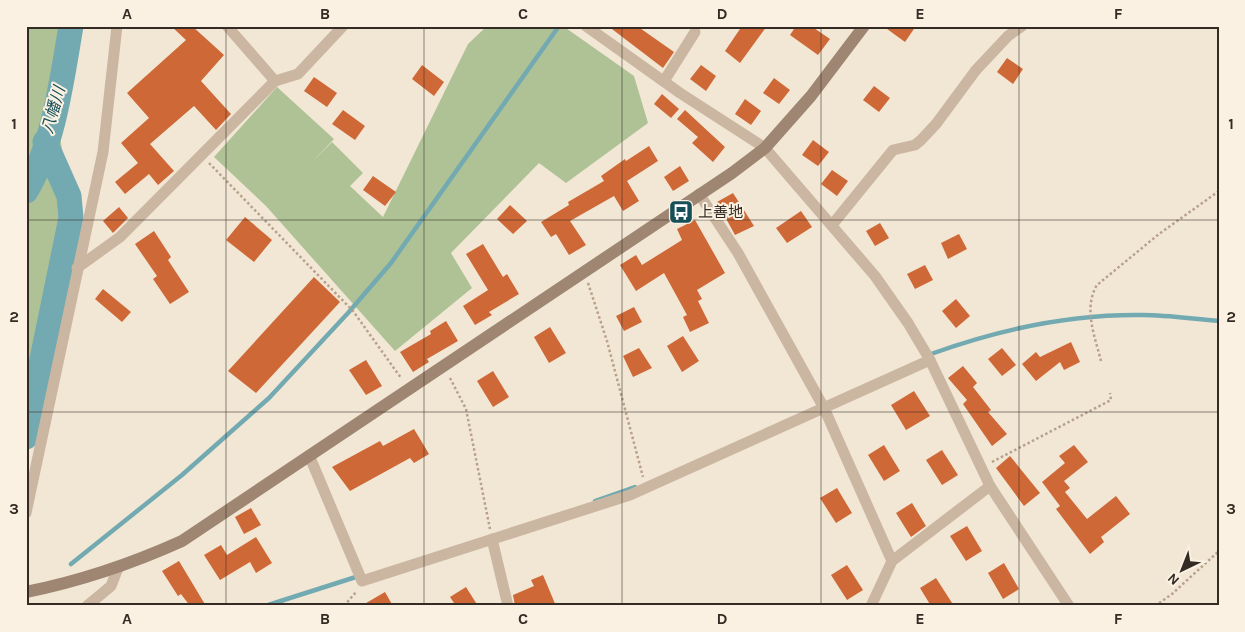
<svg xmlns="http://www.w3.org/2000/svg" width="1245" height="632" font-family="Karla,'Noto Sans JP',sans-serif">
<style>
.green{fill:#afc295}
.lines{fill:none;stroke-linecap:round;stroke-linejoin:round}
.stream{stroke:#73aab1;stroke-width:4.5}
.river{stroke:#73aab1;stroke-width:25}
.building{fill:#cf6837}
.path{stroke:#b7a18b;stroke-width:2.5;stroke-dasharray:2.5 2.5;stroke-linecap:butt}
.street{stroke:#cbb7a1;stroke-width:11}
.secondary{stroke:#9e8672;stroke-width:12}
.grid{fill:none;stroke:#342b24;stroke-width:1;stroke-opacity:0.55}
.labels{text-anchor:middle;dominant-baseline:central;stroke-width:4;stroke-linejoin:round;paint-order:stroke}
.poi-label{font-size:15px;fill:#342b24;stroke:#faf1e2;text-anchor:start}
.water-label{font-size:16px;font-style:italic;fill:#174f58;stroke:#faf1e2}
.neatline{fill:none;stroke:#342b24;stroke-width:2}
.grid-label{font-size:16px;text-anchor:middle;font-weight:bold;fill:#342b24}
</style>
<rect width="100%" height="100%" fill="#f2e7d5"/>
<g class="green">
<polygon points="26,26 60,26 51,80 64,162 67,211 26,406"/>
<polygon points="487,26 563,26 634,76 648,123 566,183 539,163 451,253 472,288 395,351 266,206 214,157 277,87 334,139 312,162 332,142 363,173 350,186 383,217 468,44"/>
</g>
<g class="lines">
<g class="stream">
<path d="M931,354C1000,329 1069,314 1142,315C1168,315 1193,319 1219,321"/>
<polyline points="595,501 635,487"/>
<polyline points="71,564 182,475 269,398 348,313 391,263 559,26"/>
<polyline points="265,606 359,576"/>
</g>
<g class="river">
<path d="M26,191C54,144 62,79 71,26"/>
<polyline points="26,437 71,218 69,196 45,142"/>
</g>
</g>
<g class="building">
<polygon points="171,26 192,26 224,55 201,81 231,114 216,130 194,106 150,144 174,171 158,185 149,174 125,194 115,182 138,163 121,143 149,118 127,93 186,40"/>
<polygon points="608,26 637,26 674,52 663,68"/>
<polygon points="742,26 767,26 740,63 725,51"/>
<polygon points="796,26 811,26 830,39 818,55 790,35"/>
<polygon points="883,26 916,26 905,42"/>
<polygon points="1007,58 1023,69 1013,84 997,72"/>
<polygon points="422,65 444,82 434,96 412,79"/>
<polygon points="701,65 716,76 706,91 690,79"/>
<polygon points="314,77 337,93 327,107 304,91"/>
<polygon points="774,78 790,90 779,104 763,93"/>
<polygon points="874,86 890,98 879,112 863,100"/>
<polygon points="662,94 679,109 671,118 654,104"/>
<polygon points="745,99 761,111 751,125 735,114"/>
<polygon points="343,110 365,126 355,140 332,124"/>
<polygon points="685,110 725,147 713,162 692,143 698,137 677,119"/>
<polygon points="813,140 829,152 818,166 802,155"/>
<polygon points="649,146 658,161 627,181 639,201 623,211 614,196 570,221 586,245 569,255 556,234 551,237 541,222 569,205 568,202 604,181 601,176 625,159 626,161"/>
<polygon points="680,166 689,181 673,191 664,177"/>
<polygon points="832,170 848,181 837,196 821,184"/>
<polygon points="373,176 396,192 385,206 363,190"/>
<polygon points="733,193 754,226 735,235 717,202"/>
<polygon points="510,205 527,221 513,234 497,219"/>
<polygon points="119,207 128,218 113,233 103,221"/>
<polygon points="801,211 812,227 787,243 776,228"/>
<polygon points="245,217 272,240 254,262 226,240"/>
<polygon points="695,220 725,273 697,290 702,299 698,301 709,323 690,332 683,317 687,315 664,273 636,291 620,265 636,255 642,265 682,240 677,229"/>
<polygon points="880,223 889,238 875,246 866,231"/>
<polygon points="154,231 171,257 168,260 189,292 170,304 153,279 157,276 135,244"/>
<polygon points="959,234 967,249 948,259 941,243"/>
<polygon points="483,244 503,277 507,274 519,294 489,312 492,315 475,325 463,306 488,290 466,254"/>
<polygon points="925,265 933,280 915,289 907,274"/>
<polygon points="314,277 340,302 256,393 228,371"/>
<polygon points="103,289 131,312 122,322 95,299"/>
<polygon points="956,299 970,316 956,328 942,311"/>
<polygon points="634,307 642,322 624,331 616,316"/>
<polygon points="446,321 458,341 427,359 429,362 413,372 400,352 431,334 430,331"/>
<polygon points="550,327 566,353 549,363 534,337"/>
<polygon points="683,336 699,361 682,372 667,346"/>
<polygon points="1071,342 1080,362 1064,370 1060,362 1036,381 1022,364 1036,352 1040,357"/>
<polygon points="639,348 652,368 633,377 623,356"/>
<polygon points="1002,348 1016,365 1002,376 988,359"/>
<polygon points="366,360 382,386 366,395 349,370"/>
<polygon points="963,366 977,383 973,387 991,410 988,412 1007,434 992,446 963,404 967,400 948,378"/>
<polygon points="493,371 509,397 493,407 477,381"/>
<polygon points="914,391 930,416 906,430 891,405"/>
<polygon points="414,429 429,454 414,463 410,458 350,491 332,467 380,441 383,446"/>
<polygon points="884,445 900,471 884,481 868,455"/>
<polygon points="1074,445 1088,462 1064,481 1070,488 1065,492 1087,519 1116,496 1130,514 1101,537 1104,542 1090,554 1056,509 1060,506 1042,482 1065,463 1059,456"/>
<polygon points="942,450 958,475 942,485 926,460"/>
<polygon points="1010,456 1040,493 1024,506 996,468"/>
<polygon points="837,488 852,513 836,523 820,498"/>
<polygon points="912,503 926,526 911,537 896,513"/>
<polygon points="251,508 261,525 244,534 235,517"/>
<polygon points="967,526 982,551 966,561 950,536"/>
<polygon points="256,537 272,563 256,573 250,562 220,580 204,555 221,545 227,555"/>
<polygon points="179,561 206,606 190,606 181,594 178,596 162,571"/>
<polygon points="1004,563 1019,589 1003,599 988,573"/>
<polygon points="847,565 863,590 847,600 831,575"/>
<polygon points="543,575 556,606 515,606 513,595 534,586 531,580"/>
<polygon points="936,578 954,606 931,606 920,588"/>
<polygon points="466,587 478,606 456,606 450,597"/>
<polygon points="385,592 393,606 361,606"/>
</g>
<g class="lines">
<g class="path">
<polyline points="209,163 353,311 401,378"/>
<polyline points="588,283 607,341 643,477"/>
<path d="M1101,361C1095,337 1083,308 1097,285L1159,234L1219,191"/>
<polyline points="450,378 466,409 490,529"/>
<polyline points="992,462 1111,400 1110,393"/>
<polyline points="344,606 356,592"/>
<polyline points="1155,606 1172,594 1219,551"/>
</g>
<g class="street">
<polyline points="227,26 275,81"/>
<polyline points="586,26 680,93 765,148 875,276 908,323 930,360 990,486 1069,606"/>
<polyline points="664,81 695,32"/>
<polyline points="699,194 738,253 824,408 892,561"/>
<polyline points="832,225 893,150 915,145 921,140 936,124 976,70 1008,36 1022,26"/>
<polyline points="77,268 120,237 275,81 298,74 343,26"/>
<polyline points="309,455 362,581 630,495 930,360"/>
<polyline points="26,513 103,152 117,26"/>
<polyline points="492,539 508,606"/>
<polyline points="87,606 111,586 118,568"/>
<polyline points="871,606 892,561 990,486"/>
</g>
<path class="secondary" d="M26,592C81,581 131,564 182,541L732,173L765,148L811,96L864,26"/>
</g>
<path class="grid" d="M226,26V606M424,26V606M622,26V606M821,26V606M1019,26V606M26,220H1219M26,412H1219"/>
<defs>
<symbol id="bus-square" viewBox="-11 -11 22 22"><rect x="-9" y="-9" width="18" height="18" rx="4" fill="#174f58" stroke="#faf1e2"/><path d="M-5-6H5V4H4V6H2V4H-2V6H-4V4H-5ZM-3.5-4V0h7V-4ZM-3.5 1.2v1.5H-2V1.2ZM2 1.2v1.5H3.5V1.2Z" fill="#fff"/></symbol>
</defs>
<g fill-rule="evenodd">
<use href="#bus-square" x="667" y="198" width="28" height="28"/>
</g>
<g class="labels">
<g class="poi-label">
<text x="698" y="212">上善地</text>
</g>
<g class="water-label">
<text transform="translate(53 110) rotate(-74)">八幡川</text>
</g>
</g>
<rect width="1245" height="632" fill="none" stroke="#faf1e2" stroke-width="55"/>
<g transform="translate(1182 570) rotate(223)" stroke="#faf1e2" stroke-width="4" paint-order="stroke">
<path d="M0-4L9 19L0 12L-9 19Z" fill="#342b24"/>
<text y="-8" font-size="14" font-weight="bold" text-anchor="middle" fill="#342b24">N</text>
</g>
<rect x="28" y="28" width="1190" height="576" class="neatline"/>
<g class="grid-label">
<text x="127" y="19">A</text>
<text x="325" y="19">B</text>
<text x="523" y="19">C</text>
<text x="722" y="19">D</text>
<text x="920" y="19">E</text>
<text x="1118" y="19">F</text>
<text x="14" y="129">1</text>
<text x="1231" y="129">1</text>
<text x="14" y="322">2</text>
<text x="1231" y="322">2</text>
<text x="14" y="514">3</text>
<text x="1231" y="514">3</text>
<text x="127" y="624">A</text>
<text x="325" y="624">B</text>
<text x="523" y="624">C</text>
<text x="722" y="624">D</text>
<text x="920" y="624">E</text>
<text x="1118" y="624">F</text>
</g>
</svg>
